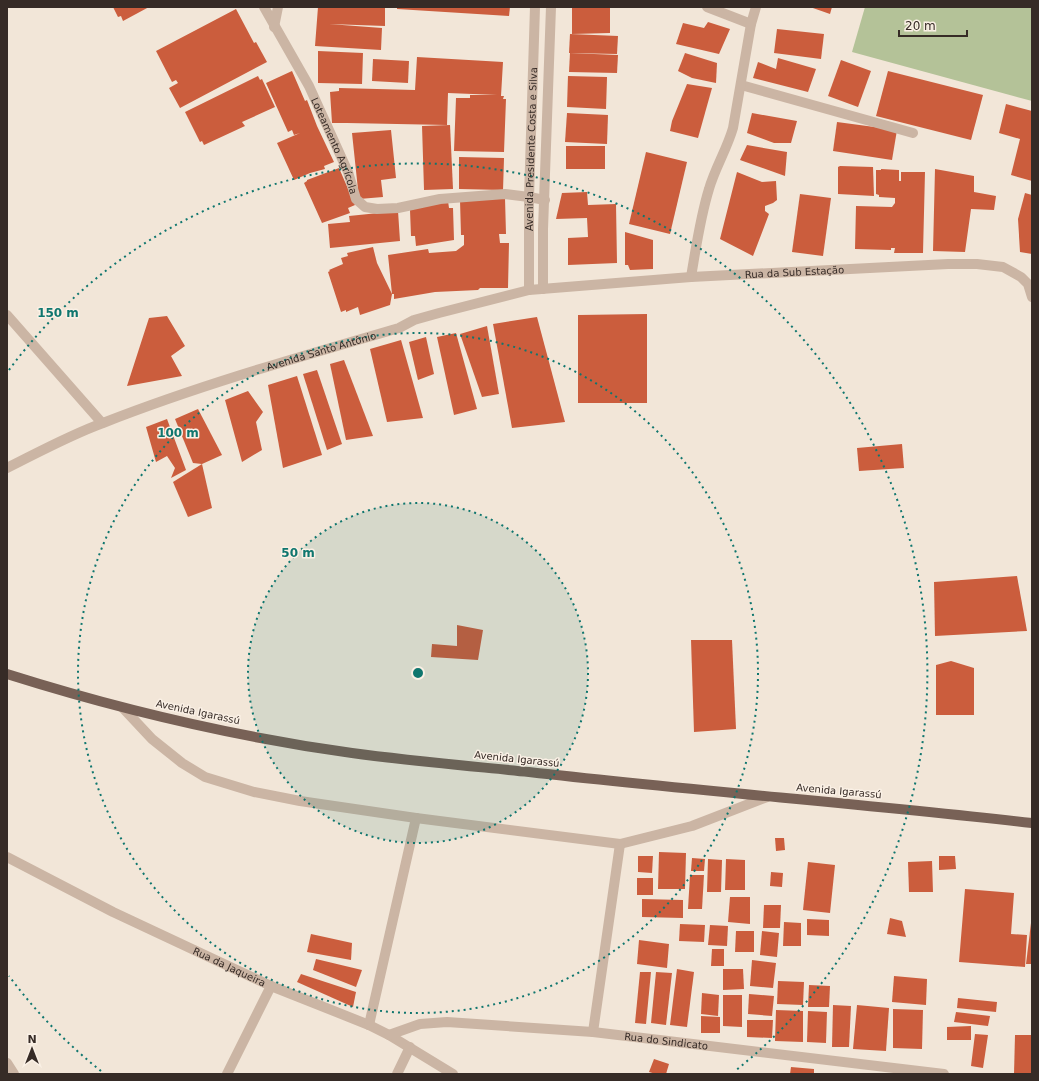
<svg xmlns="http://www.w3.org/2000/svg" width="1039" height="1081" font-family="'DejaVu Sans',sans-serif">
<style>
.green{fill:#b4c298}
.building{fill:#cb5d3d}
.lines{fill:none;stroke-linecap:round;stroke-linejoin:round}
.street{stroke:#cbb5a4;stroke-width:10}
.primary{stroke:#786156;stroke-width:10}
.ring{fill:none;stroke:#0f766e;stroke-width:2;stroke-dasharray:2 4}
.labels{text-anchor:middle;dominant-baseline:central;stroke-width:3;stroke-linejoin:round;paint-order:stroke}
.street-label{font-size:10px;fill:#362b26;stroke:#faf0e5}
.centre{fill:#0f766e;stroke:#faf0e5;stroke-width:2}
.ring-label{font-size:12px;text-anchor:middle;font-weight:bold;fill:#0f766e;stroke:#faf0e5;stroke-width:3;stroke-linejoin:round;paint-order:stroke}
</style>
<rect width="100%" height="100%" fill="#f2e6d8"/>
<polygon class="green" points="865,7 1032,7 1032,101 852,52"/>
<g class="building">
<polygon points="113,7 149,7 123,21 121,16 118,17"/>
<polygon points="318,7 385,8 385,26 329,24 382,28 381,50 315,46"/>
<polygon points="397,7 510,7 509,16 397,9"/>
<polygon points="572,7 610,7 610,33 572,34"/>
<polygon points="810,7 832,7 830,14"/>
<polygon points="236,9 254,43 256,42 267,62 180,108 169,88 178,83 176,80 172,82 156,51"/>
<polygon points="708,22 730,29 719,54 676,44 683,23 704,28"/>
<polygon points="777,29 824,34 821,59 774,53"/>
<polygon points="570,34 618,36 617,54 569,53"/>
<polygon points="318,51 363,53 362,84 318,83"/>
<polygon points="570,53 618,55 617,73 569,72"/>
<polygon points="685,53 717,63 716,83 692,78 678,71"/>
<polygon points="417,57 503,62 501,96 504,96 503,99 506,99 504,152 454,151 456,98 470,98 470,95 497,95 448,93 447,125 347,123 332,123 330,92 339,91 339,88 415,90"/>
<polygon points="778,58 816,69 808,92 753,78 758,62 776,69"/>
<polygon points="373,59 409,61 408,83 372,81"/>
<polygon points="841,60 871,71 858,107 828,96"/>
<polygon points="292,71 305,101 307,100 317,126 334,162 324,166 325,169 310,173 294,180 277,143 300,133 294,135 292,130 288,132 266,83"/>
<polygon points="888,71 983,95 971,140 876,116"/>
<polygon points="258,76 260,80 262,79 275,107 242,122 245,126 204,145 202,141 200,142 185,112"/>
<polygon points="568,76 607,77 606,109 567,107"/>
<polygon points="687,84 712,88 698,138 670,131 672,121"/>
<polygon points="1006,104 1032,111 1032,181 1011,175 1020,139 999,133"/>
<polygon points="567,113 608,115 607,144 565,142"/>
<polygon points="752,113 797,121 791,143 774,143 747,133"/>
<polygon points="837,122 897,130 892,160 833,151"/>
<polygon points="450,125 453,189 424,190 422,126"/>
<polygon points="391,130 396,178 381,180 383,197 359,199 352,133"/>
<polygon points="747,145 787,152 785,176 740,160"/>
<rect x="566" y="146" width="39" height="23"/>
<polygon points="646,152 687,162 670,234 629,224"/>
<polygon points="459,157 504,158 503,190 459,189"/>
<polygon points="840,166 873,167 874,196 838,194 838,167"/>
<polygon points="339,168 355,205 348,208 350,213 322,223 304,183 307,181 307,180"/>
<polygon points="881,169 899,170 899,181 901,181 901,172 925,172 923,253 894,253 895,248 891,248 891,250 855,249 856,206 892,207 895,203 895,198 879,197 879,195 876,194 876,170 881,170"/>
<polygon points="935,169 974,176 974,192 996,196 994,210 971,209 965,252 933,251"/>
<polygon points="737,172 762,182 776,181 777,200 773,203 765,206 765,211 769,214 753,256 720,239"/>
<polygon points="587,192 588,205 616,204 617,263 568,265 568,238 588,237 587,218 556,219 562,193"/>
<polygon points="1025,193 1032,195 1032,254 1020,252 1018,219"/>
<polygon points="800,194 831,198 823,256 792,252"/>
<polygon points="505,198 506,234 499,234 500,243 509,243 508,288 480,288 478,290 435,292 394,299 394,294 392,294 388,255 428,249 429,253 456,251 464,245 464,235 461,235 460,200"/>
<polygon points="448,201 449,208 453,208 454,240 416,246 415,236 411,236 410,210"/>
<polygon points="398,211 400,241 330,248 328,224 350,222 349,216"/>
<polygon points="625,232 653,240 653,269 630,270 628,265 625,265"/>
<polygon points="373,247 377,263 392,294 390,305 360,315 358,307 346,312 346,310 341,312 328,272 330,271 329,270 343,264 341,258 348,256 347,253"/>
<polygon points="647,314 647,403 578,403 578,315"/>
<polygon points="167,316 185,346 171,356 182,376 127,386 149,318"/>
<polygon points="537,317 565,422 512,428 493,324"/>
<polygon points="487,326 499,394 482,397 460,334"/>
<polygon points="456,333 477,409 454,415 437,337"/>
<polygon points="426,337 434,374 418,380 409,342"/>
<polygon points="401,340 423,418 387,422 370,349"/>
<polygon points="344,360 373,436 346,440 330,364"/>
<polygon points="317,370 342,444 327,450 303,374"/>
<polygon points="297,376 322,455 283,468 268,385"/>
<polygon points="248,391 263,412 256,422 262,450 242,462 225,400"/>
<polygon points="198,409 222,455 202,464 193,463 175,419"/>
<polygon points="167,419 186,470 171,478 175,468 167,456 156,462 146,427"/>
<polygon points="902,444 904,468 859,471 857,448"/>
<polygon points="202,464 212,508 188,517 173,482"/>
<polygon points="1017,576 1027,631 935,636 934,582"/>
<polygon points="457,625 483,630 478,660 431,657 432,644 457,646"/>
<polygon points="691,640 732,640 736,729 694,732"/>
<polygon points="951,661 974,668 974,715 936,715 936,665"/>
<polygon points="775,838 784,838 785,850 776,851"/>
<polygon points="659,852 686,853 685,889 658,889"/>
<polygon points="638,856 653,856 652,873 638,872"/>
<polygon points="939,856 955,856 956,869 939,870"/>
<polygon points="692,858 705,859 704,871 691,871"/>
<polygon points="708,859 722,860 721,892 707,892"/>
<polygon points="726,859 745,860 745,890 725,890"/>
<polygon points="932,861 933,892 909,892 908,862"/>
<polygon points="808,862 835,865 830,913 803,910"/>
<polygon points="771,872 783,873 782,887 770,886"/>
<polygon points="690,875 704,875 702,909 688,909"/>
<rect x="637" y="878" width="16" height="17"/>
<polygon points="965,889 1014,893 1011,934 1027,935 1025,967 959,962"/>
<polygon points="730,897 750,897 750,924 728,922"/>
<polygon points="642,899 683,900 683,918 642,917"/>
<polygon points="764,905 781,905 780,928 763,928"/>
<polygon points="890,918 902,921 906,937 887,934"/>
<polygon points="807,919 829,920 829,936 807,935"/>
<polygon points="784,922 801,923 801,946 783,946"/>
<polygon points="1031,923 1032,923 1032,964 1026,964"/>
<polygon points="680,924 705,925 704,942 679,941"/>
<polygon points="710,925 728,926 727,946 708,945"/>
<polygon points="736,931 754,931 754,952 735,952"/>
<polygon points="762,931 779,933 777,957 760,955"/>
<polygon points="311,934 352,943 351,960 307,952"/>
<polygon points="639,940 669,944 667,968 637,964"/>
<polygon points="712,949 724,949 724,966 711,966"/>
<polygon points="316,959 362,970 356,987 313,970"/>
<polygon points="752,960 776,963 773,988 750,986"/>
<polygon points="677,969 694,972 687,1027 670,1025"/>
<polygon points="723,969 743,969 744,989 723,990"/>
<polygon points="640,972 651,972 646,1024 635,1023"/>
<polygon points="656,972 672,973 666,1025 651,1023"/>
<polygon points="301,974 356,992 353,1007 297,982"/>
<polygon points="894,976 927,979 926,1005 892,1002"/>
<polygon points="778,981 804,982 803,1005 777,1004"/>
<polygon points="809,985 830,986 829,1007 808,1007"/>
<polygon points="702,993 719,995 718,1016 701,1014"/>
<polygon points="749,994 774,996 772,1016 748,1014"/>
<polygon points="723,995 742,995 742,1027 723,1026"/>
<polygon points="958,998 997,1002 996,1012 957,1008"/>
<polygon points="833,1005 851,1006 849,1047 832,1047"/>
<polygon points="857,1005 889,1008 886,1051 853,1049"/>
<polygon points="893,1009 923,1010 922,1049 893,1048"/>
<polygon points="776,1010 803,1011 803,1042 775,1041"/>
<polygon points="808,1011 827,1012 826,1043 807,1042"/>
<polygon points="956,1012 990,1016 988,1026 954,1022"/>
<polygon points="701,1016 720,1017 720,1033 701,1033"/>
<polygon points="747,1020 773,1020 772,1038 747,1037"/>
<polygon points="971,1026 971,1040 947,1040 947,1027"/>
<polygon points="975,1034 988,1035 983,1068 971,1066"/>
<polygon points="1015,1035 1032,1035 1032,1074 1014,1074"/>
<polygon points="654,1059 669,1064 666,1074 656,1074 649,1072"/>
<polygon points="791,1067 814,1069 814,1074 790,1074"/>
</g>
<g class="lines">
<g class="street">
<path id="s1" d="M264,7L309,86L348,172L356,199L365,207L377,209L398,208L440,199L505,194L529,197L545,200"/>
<polyline points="707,7 751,24"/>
<polyline points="274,27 278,7"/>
<polyline points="741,85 913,133"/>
<path d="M691,277C696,248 700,218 709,189C715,168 727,149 733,128L751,24L756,7"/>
<polyline points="543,289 543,229 551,7"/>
<path id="s2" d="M529,290V197L535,7"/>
<polyline points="7,315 102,423"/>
<path id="s3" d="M7,468C39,452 70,435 103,423C200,385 299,357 399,328L414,320L439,313L529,290L691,277L948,264H977L1003,267L1021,277L1028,284L1032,297"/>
<polyline points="123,708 152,739 182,763 205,777 254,792 300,801 416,818 620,844 692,826 767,797"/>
<path id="s4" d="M7,857L113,912L271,986L369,1025L389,1035L453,1074"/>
<polyline points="369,1025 416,818"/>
<polyline points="593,1032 620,844"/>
<path id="s5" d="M389,1035L420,1024L447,1022L593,1032L944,1074"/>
<polyline points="7,1063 14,1074"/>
<polyline points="227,1074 271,986"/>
<polyline points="397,1074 410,1047"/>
</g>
<path class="primary" d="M7,674C118,709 237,737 352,753C411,761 470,766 529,772C696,791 865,804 1032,823"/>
</g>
<circle cx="418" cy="673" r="170" fill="#0f766e" fill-opacity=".12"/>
<g class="ring">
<circle cx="418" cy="673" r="170"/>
<circle cx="418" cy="673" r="340"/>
<path d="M101 1071A509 509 0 0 1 9 976M9 370A509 509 0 1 1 735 1071"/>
</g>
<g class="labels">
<g class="street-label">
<text stroke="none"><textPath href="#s1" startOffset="156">Loteamento Agrícola</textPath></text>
<text stroke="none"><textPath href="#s2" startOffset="141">Avenida Presidente Costa e Silva</textPath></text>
<text stroke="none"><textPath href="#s3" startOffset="819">Rua da Sub Estação</textPath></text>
<text stroke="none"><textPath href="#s3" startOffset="336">Avenida Santo Antônio</textPath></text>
<text transform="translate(198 712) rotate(12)">Avenida Igarassú</text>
<text transform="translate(517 759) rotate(6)">Avenida Igarassú</text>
<text transform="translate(839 791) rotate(5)">Avenida Igarassú</text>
<text stroke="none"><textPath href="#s4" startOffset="248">Rua da Jaqueira</textPath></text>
<text stroke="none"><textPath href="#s5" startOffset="280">Rua do Sindicato</textPath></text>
</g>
</g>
<circle cx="418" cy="673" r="6" class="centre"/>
<g class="ring-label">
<text x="58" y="317">150 m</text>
<text x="178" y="437">100 m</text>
<text x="298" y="557">50 m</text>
</g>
<rect width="1039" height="1081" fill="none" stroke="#362b26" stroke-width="16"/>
<g transform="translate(32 1049)" stroke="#faf0e5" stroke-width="3" paint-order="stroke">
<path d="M0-3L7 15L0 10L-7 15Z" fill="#362b26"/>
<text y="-6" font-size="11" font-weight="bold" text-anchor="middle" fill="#362b26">N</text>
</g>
<path d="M899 30v6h68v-6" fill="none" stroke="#362b26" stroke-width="2"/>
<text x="905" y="30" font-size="12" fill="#362b26" stroke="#faf0e5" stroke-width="3" paint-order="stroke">20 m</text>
</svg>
